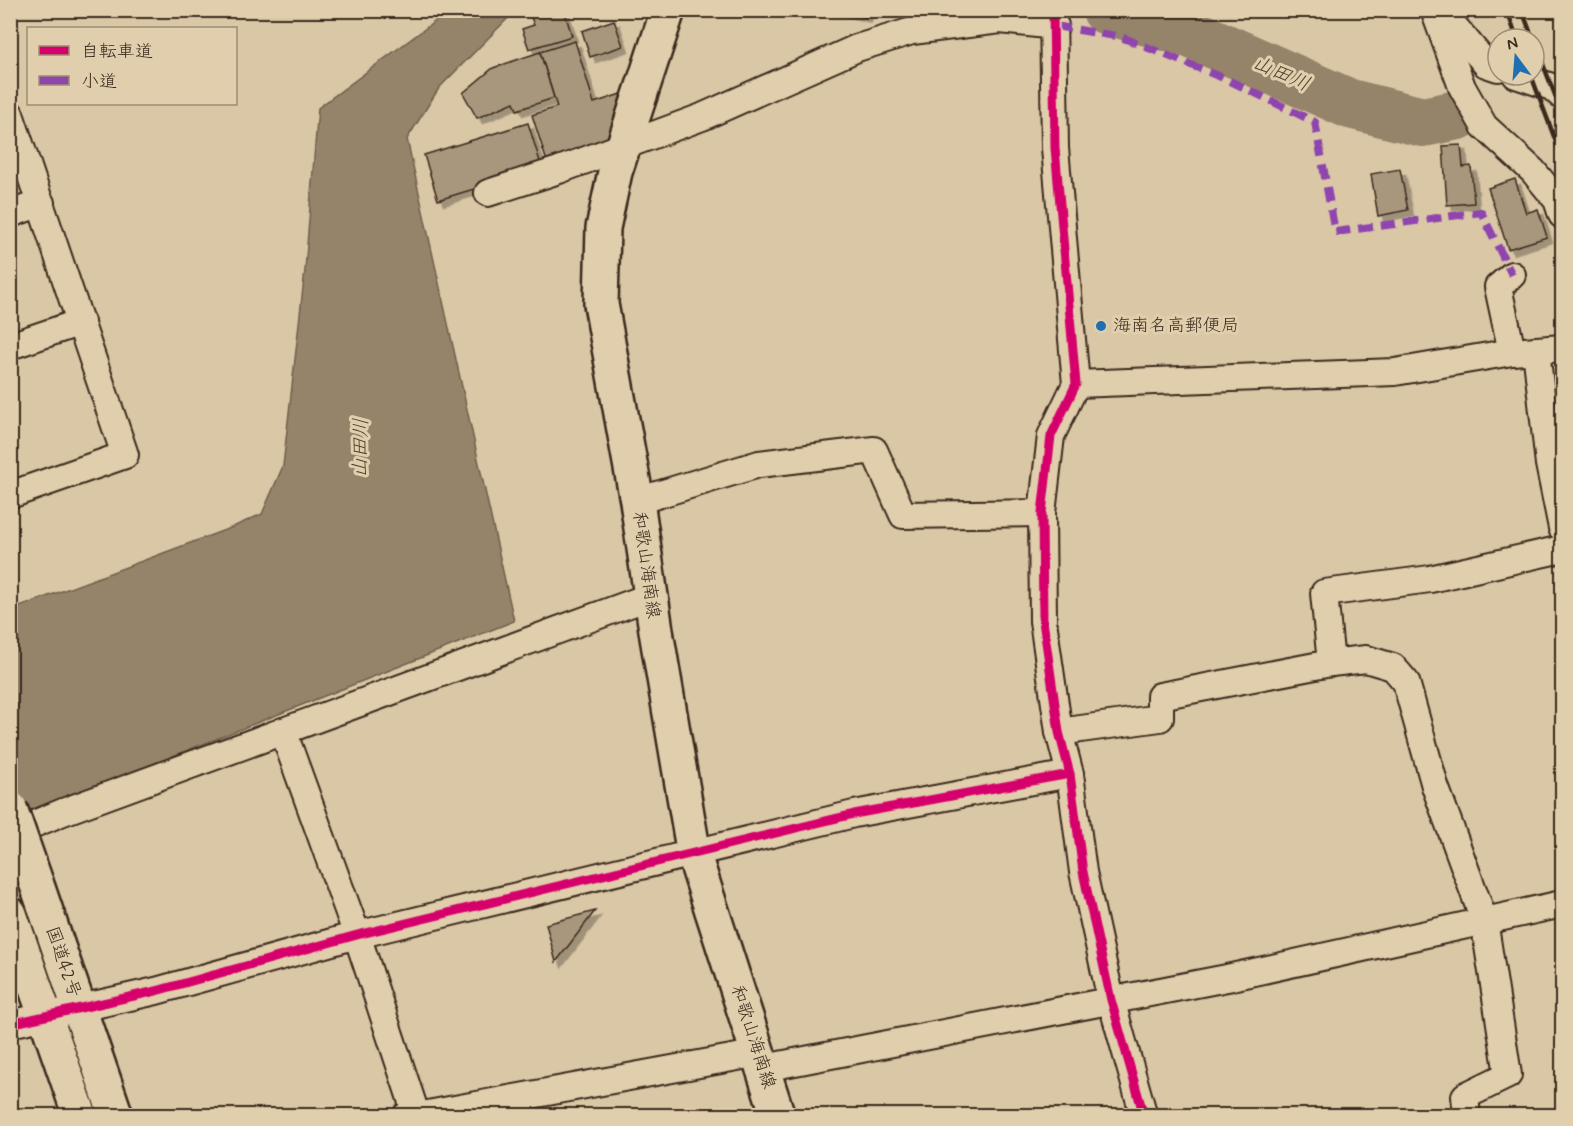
<svg xmlns="http://www.w3.org/2000/svg" width="1573" height="1126" font-family="Mynerve,'Klee One',sans-serif">
<style>
.water{fill:#95836a;stroke:#715f4c;stroke-width:1.5}
.lines{fill:none;stroke-linecap:round;stroke-linejoin:round}
.river{stroke:#95836a;stroke-width:50}
.building{fill:#a9977d;stroke:#3b2a1e;stroke-width:1.5;filter:url(#shadow)}
.minor-casing{stroke:#3b2a1e;stroke-width:30}
.secondary-casing{stroke:#3b2a1e;stroke-width:38}
.trunk-casing{stroke:#3b2a1e;stroke-width:38}
.minor{stroke:#e1ceac;stroke-width:26}
.secondary{stroke:#e1ceac;stroke-width:33}
.trunk{stroke:#e1ceac;stroke-width:33}
.rail{stroke:#3b2a1e;stroke-width:4.5}
.trunk-bridge-casing{stroke:#3b2a1e;stroke-width:38;stroke-linecap:butt}
.trunk-bridge{stroke:#e1ceac;stroke-width:33}
.quiet{stroke:#8e44ad;stroke-width:8;stroke-dasharray:15 8;stroke-linecap:butt}
.cycleway-casing{stroke:#e1ceac;stroke-width:13}
.cycleway{stroke:#d6006c;stroke-width:9}
.poi-dot{fill:#1f6fb2;stroke:#e1ceac;stroke-width:2}
.labels{text-anchor:middle;dominant-baseline:central;stroke-width:6;stroke-linejoin:round;paint-order:stroke}
.poi-label{font-size:18px;fill:#3b2a1e;stroke:#e1ceac;text-anchor:start}
.street-label{font-size:18px;fill:#3b2a1e;stroke:#e1ceac}
.water-label{font-size:20px;font-style:italic;fill:#4d3c2d;stroke:#e1ceac}
</style>
<defs>
<filter id="shadow"><feDropShadow dx="5.5" dy="5.5" stdDeviation="0" flood-color="#0004"/></filter>
</defs>
<rect width="100%" height="100%" fill="#dac7a6"/>
<filter id="ink" filterUnits="userSpaceOnUse"><feTurbulence type="fractalNoise" baseFrequency=".0167" numOctaves="2"/><feDisplacementMap in="SourceGraphic" scale="12" xChannelSelector="R" yChannelSelector="G"/><feConvolveMatrix kernelMatrix="1 2 1 2 8 2 1 2 1" color-interpolation-filters="sRGB"/></filter>
<g filter="url(#ink)">
<polygon class="water" points="449,11 515,11 439,88 407,139 514,621 11,820 11,610 233,527 262,514 283,466 305,270 318,108"/>
<g class="lines">
<polyline class="river" points="1107,10 1185,31 1350,104 1423,122 1458,115"/>
</g>
<g class="building">
<polygon points="544,10 564,10 572,36 529,49 522,29 534,25 530,15"/>
<polygon points="837,10 867,10 866,17"/>
<polygon points="614,20 623,46 590,57 582,31"/>
<polygon points="575,41 594,103 621,94 607,146 548,165 532,115 557,107 540,52"/>
<polygon points="540,52 554,98 517,110 514,102 477,118 463,93 493,68"/>
<polygon points="528,123 542,168 438,200 424,155"/>
<polygon points="1461,145 1463,167 1471,166 1474,203 1447,205 1443,146"/>
<polygon points="1400,169 1408,210 1378,216 1371,174"/>
<polygon points="1515,179 1526,213 1538,209 1547,237 1508,249 1488,188"/>
<polygon points="595,911 556,962 546,924"/>
</g>
<g class="lines">
<defs>
<g id="minor">
<polyline points="1053,10 1055,148 1076,384 1051,436 1042,513 1043,621 1059,732 1070,774 1083,872 1111,1000 1144,1116"/>
<polyline points="1434,10 1462,87 1484,126 1533,171 1557,200 1562,215"/>
<polyline points="1442,12 1486,64 1498,68"/>
<polyline points="1516,75 1552,87 1562,96"/>
<polyline points="10,114 125,455 10,495"/>
<polyline points="488,193 559,170 702,117 857,48 912,31 1000,20 1055,26"/>
<polyline points="10,214 41,203"/>
<polyline points="10,346 81,322"/>
<polyline points="1536,350 1549,464 1562,528"/>
<polyline points="1512,352 1498,287 1512,275"/>
<polyline points="1076,384 1395,372 1512,352 1562,348"/>
<polyline points="637,501 759,464 874,450 903,515 1042,513"/>
<polyline points="1331,663 1366,659 1393,667 1406,682 1435,786 1484,920 1508,1075 1465,1096 1467,1116"/>
<polyline points="283,731 357,935 416,1114 406,1116"/>
<polyline points="1059,732 1160,718 1160,696 1331,663 1324,593 1430,579 1562,549"/>
<polyline points="10,834 63,812 651,596"/>
<polyline points="10,1024 156,991 357,935 854,814 1070,774"/>
<polyline points="764,1068 1227,978 1562,904"/>
<polyline points="417,1116 759,1053"/>
</g>
<polyline id="secondary" points="668,10 615,172 603,228 601,304 637,501 657,637 694,855 778,1116"/>
<g id="trunk">
<polyline points="36,882 116,1116"/>
<polyline points="10,914 80,1116"/>
</g>
</defs>
<use href="#minor" class="minor-casing"/>
<use href="#secondary" class="secondary-casing"/>
<use href="#trunk" class="trunk-casing"/>
<use href="#minor" class="minor"/>
<use href="#secondary" class="secondary"/>
<use href="#trunk" class="trunk"/>
<g class="rail">
<polyline points="1507,10 1517,39"/>
<polyline points="1522,10 1533,39"/>
<polyline points="1534,41 1562,113"/>
<polyline points="1531,75 1562,158"/>
</g>
<defs>
<polyline id="trunk-bridge" points="10,808 36,882"/>
</defs>
<use href="#trunk-bridge" class="trunk-bridge-casing"/>
<use href="#trunk-bridge" class="trunk-bridge"/>
<polyline class="quiet" points="1055,26 1121,37 1226,79 1315,122 1335,232 1481,212 1512,275"/>
<defs>
<g id="cycleway">
<polyline points="1053,10 1055,148 1076,384 1051,436 1042,513 1043,621 1059,732 1070,774 1083,872 1111,1000 1144,1116"/>
<polyline points="10,1024 156,991 357,935 854,814 1070,774"/>
</g>
</defs>
<use href="#cycleway" class="cycleway-casing"/>
<use href="#cycleway" class="cycleway"/>
</g>
</g>
<circle class="poi-dot" cx="1101" cy="326" r="6"/>
<g class="labels">
<g class="poi-label">
<text x="1113" y="326">海南名高郵便局</text>
</g>
<g class="street-label">
<text transform="translate(646 565) rotate(82)">和歌山海南線</text>
<text transform="translate(63 962) rotate(71)">国道42号</text>
<text transform="translate(753 1037) rotate(72)">和歌山海南線</text>
</g>
<g class="water-label">
<text transform="translate(1281 74) rotate(24)">山田川</text>
<text transform="translate(361 448) rotate(-89)">山田川</text>
</g>
</g>
<rect width="1573" height="1126" fill="none" stroke="#e1ceac" stroke-width="36"/>
<rect x="18" y="18" width="1537" height="1090" fill="none" stroke="#3b2a1e" stroke-width="2" filter="url(#ink)"/>
<rect x="27" y="27" width="210" height="78" fill="#e1ceac" stroke="#9f8c73" stroke-width="1.5"/>
<rect x="39" y="46" width="30" height="9" fill="#d6006c" stroke="#9f8c73" stroke-width="1.5"/>
<text x="81" y="57" font-size="18" fill="#3b2a1e">自転車道</text>
<rect x="39" y="76" width="30" height="9" fill="#8e44ad" stroke="#9f8c73" stroke-width="1.5"/>
<text x="81" y="87" font-size="18" fill="#3b2a1e">小道</text>
<g transform="translate(1516 57) rotate(344)"><circle r="28" fill="#e1ceac" stroke="#9f8c73" stroke-width="1.5"/>
<path d="M0-4.5L10 22L0 15L-10 22Z" fill="#1f6fb2"/>
<text y="-9" font-size="16" font-weight="bold" text-anchor="middle" fill="#3b2a1e">N</text>
</g>
</svg>
